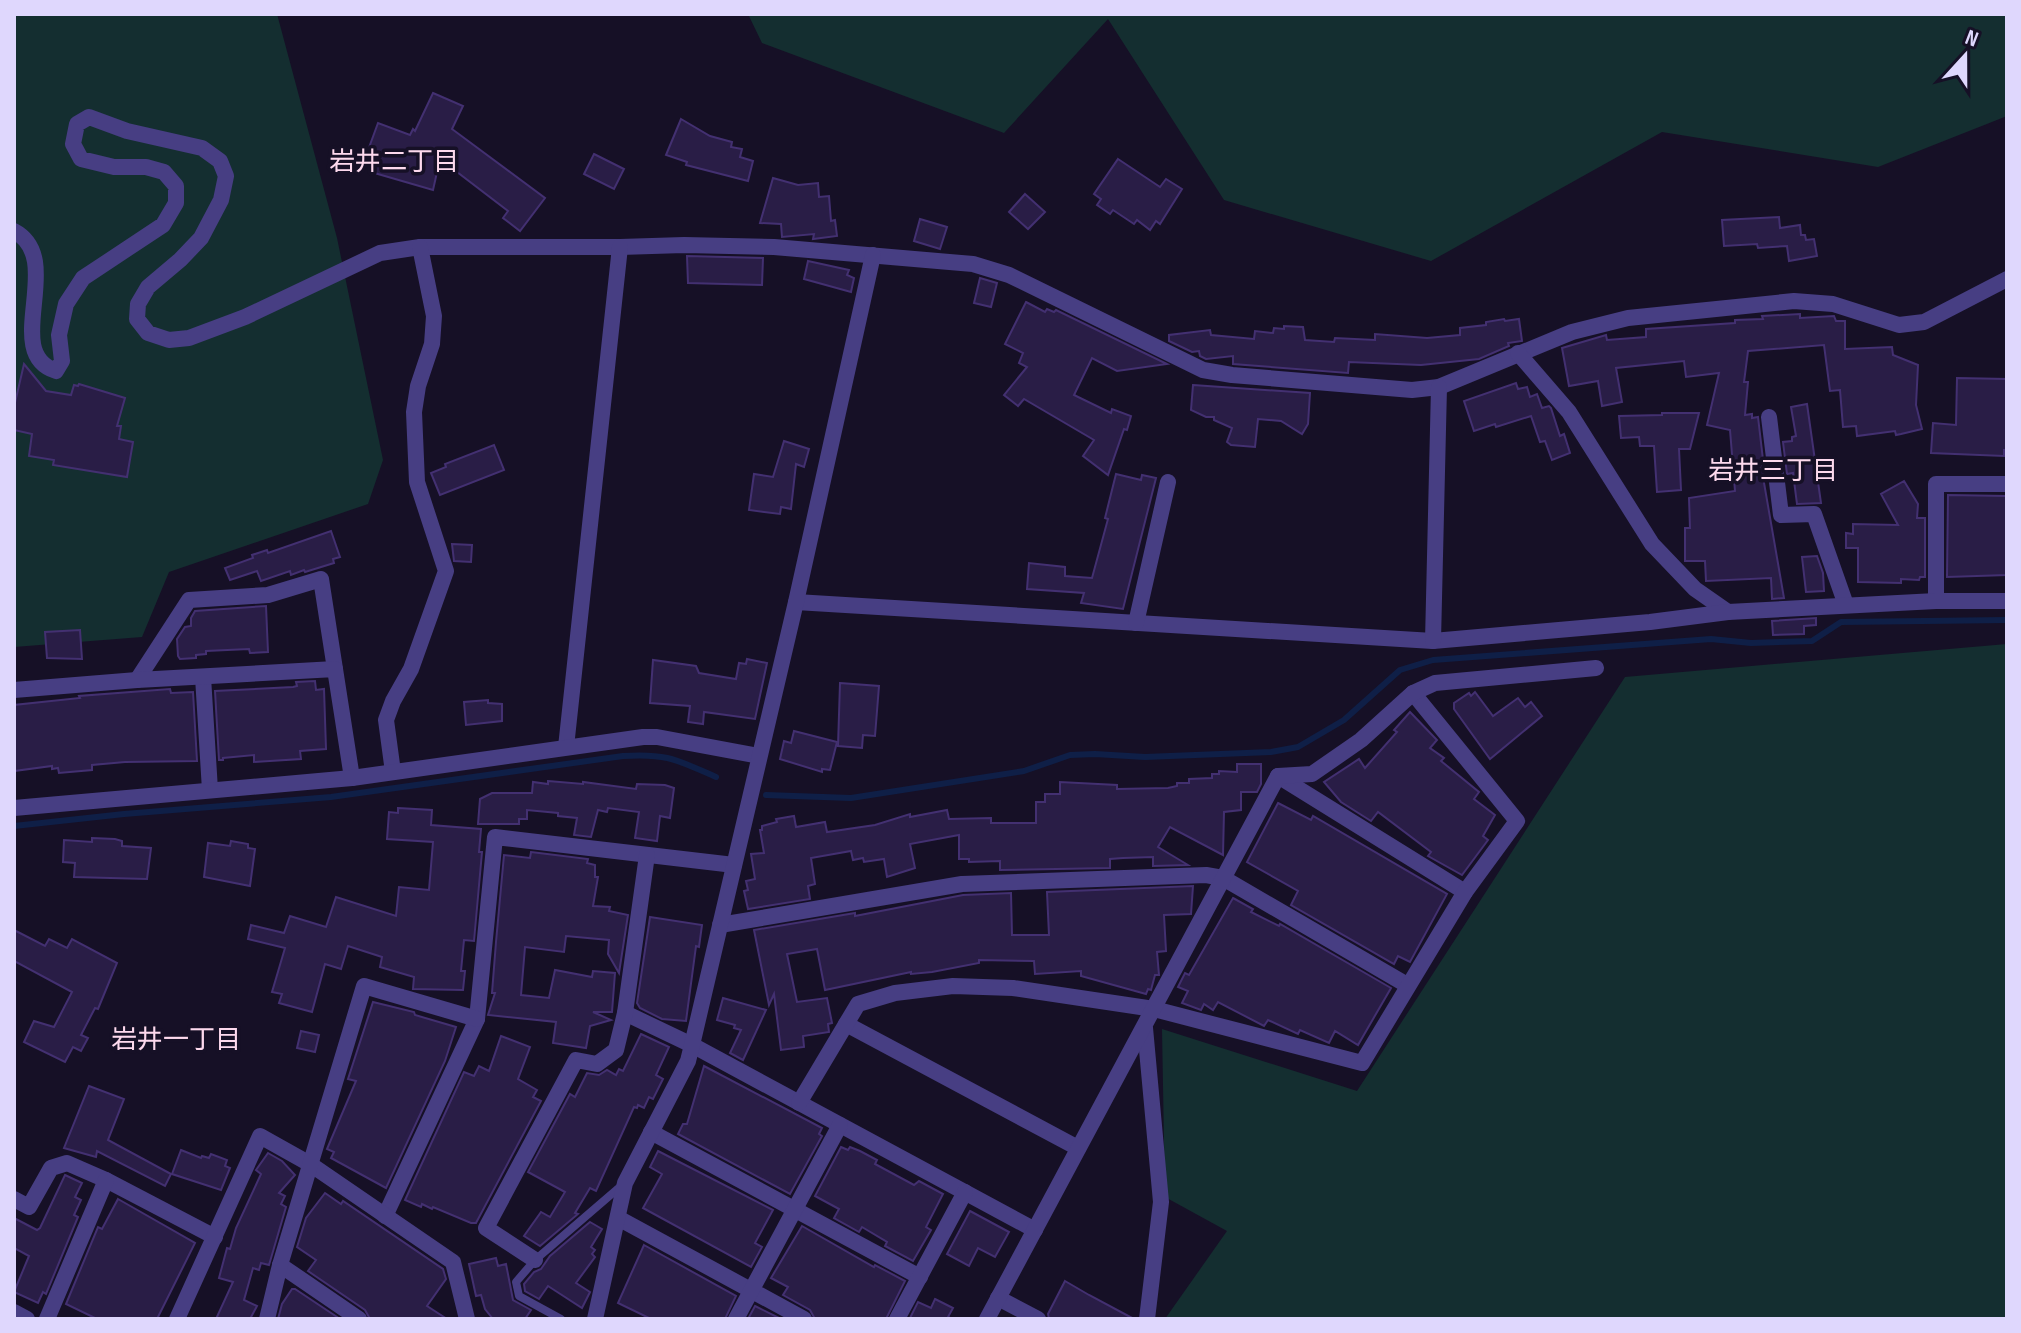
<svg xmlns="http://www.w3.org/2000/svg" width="2021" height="1333" font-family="'Sofia Sans Condensed','Noto Sans JP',sans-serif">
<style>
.green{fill:#142e30}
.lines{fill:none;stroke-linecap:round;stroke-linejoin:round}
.stream{stroke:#0f1f47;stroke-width:6}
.building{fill:#291d46;stroke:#433071;stroke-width:2}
.service{stroke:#473e83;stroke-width:8}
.minor{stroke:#473e83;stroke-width:16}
.labels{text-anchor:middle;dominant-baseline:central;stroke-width:7;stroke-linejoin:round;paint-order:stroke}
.neighbourhood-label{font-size:26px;fill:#fdd9ed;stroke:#161026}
</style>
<rect width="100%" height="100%" fill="#161026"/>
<g class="green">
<polygon points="14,14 277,14 337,238 383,460 368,504 169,572 142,637 14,647"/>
<polygon points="748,14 2007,14 2007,116 1878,167 1662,132 1431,261 1224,200 1108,19 1004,133 762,43"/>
<polygon points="2007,644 2007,1319 1165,1319 1227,1231 1165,1197 1162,1029 1357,1091 1625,677"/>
</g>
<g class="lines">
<g class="stream">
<polyline points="766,795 851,798 1024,771 1070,755 1095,754 1145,757 1271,752 1298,747 1344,720 1400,670 1433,660 1711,639 1751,643 1812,641 1841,622 2007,620"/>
<path d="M14,826L124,814L331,797L623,756C667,753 677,760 716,777"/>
</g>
</g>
<g class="building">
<polygon points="433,93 463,106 452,129 545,198 520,231 503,218 508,211 440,159 433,190 371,172 372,166 363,164 378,123 410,135 413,129 415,131"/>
<polygon points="681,119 710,136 732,142 731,147 742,149 740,157 753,161 748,181 686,165 687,162 666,155"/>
<polygon points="594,154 624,169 614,189 584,174"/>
<polygon points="1118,159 1160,187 1166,179 1182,189 1160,224 1156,221 1150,230 1137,220 1134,224 1113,210 1110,214 1097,205 1101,199 1094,194"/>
<polygon points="773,178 798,185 818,183 819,197 829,196 831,221 835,220 837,236 813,239 814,234 782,237 781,224 760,223"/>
<polygon points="1025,194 1045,212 1028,229 1009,212"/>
<polygon points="1779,217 1780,228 1800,225 1801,235 1805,235 1806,240 1814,239 1817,256 1789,261 1787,246 1758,248 1757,244 1724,246 1722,220"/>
<polygon points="920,219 947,227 940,249 914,241"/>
<polygon points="687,256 763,258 762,285 688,283"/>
<polygon points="808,261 849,270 847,275 854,278 851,292 804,279"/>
<polygon points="980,278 997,283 991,307 974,303"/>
<polygon points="1026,302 1045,312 1047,309 1054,312 1056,310 1167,364 1117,371 1092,358 1074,395 1111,413 1112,409 1131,416 1127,430 1124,429 1108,475 1083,456 1094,440 1024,399 1018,406 1004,395 1027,367 1019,363 1023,353 1005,344"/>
<polygon points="1800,314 1800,318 1834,316 1836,321 1845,321 1845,349 1892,347 1893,355 1918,365 1916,405 1922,429 1901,434 1896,435 1895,431 1857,436 1856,426 1843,427 1840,390 1830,391 1824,345 1748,351 1744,382 1748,382 1745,415 1752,414 1752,418 1758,417 1765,477 1763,477 1784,598 1772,599 1771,578 1706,581 1705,561 1685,561 1685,528 1690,528 1689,498 1735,491 1730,430 1707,425 1719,373 1686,377 1684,361 1616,368 1622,402 1602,406 1598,381 1569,386 1562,348 1606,335 1607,340 1646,337 1646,329 1735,323 1735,320 1763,319 1762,316"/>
<polygon points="1504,319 1505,321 1519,319 1522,341 1508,343 1509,346 1479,359 1421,365 1349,362 1348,373 1233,364 1233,356 1206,359 1200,356 1199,351 1192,352 1169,341 1169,335 1210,330 1211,335 1254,339 1255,331 1273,333 1274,328 1284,329 1284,326 1303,327 1305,340 1334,342 1335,338 1375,340 1375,334 1427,338 1460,335 1460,328 1486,325 1486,322"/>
<polygon points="24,364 46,391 71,395 74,385 78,386 79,384 125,398 117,426 121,426 119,439 133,442 127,477 53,465 54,460 29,456 32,434 14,430 14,407"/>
<polygon points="1957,378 2007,379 2007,450 2004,450 2004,456 1931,453 1933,423 1956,425"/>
<polygon points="1516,383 1518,389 1527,387 1530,397 1537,394 1542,408 1549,406 1551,408 1560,436 1564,434 1570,453 1552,460 1545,441 1540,442 1531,416 1496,427 1495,424 1474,431 1464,401"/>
<polygon points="1193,385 1310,393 1308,424 1302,434 1281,421 1258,419 1255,447 1231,445 1227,442 1232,428 1214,420 1214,417 1206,417 1191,410"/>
<polygon points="1807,404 1821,503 1797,504 1793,473 1787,474 1783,442 1792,441 1792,437 1796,436 1791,407"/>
<polygon points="1662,413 1699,413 1690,449 1679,449 1681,490 1657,492 1654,446 1640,446 1639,437 1621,438 1619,416 1662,415"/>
<polygon points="784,441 809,449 804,467 796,464 791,509 781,507 780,514 749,510 754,474 773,477"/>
<polygon points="494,445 504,470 440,495 431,473 446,467 445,464"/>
<polygon points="1116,474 1141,480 1142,475 1156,478 1123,609 1081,603 1084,593 1027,589 1029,563 1065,567 1065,576 1092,578 1108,519 1105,518"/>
<polygon points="1904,481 1918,504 1917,518 1925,518 1925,577 1920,577 1919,580 1901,579 1901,583 1858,582 1858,548 1846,548 1846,533 1853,534 1853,524 1898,525 1881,494"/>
<polygon points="1948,495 2007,496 2007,575 1947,577"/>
<polygon points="331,531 340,557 333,559 334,563 305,572 304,570 291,575 290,571 261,581 257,571 230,580 225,568 253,558 252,555 267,550 268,553"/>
<polygon points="452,544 472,545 471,562 454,561"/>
<polygon points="1817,556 1823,573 1824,591 1806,592 1802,557"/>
<polygon points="266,606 268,652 250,653 249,649 206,651 206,654 196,655 196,658 180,659 178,656 177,639 185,627 191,626 191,618 195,611"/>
<polygon points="1816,618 1816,625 1804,626 1804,634 1773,635 1772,621"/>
<polygon points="80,630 82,659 47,658 45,632"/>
<polygon points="747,659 767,663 755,719 704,712 703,724 688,722 690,706 650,703 653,660 696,666 699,673 736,679 739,663 746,664"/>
<polygon points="315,681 316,690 324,689 326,749 300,751 301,759 254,762 254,755 223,758 223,760 219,760 215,691 293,687 297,686 296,682"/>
<polygon points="840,683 879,686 875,736 863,735 862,748 838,746"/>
<polygon points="170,689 171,693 193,692 197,761 125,762 92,765 92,770 59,773 58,768 52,769 52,766 14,771 14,705 80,698 79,696"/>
<polygon points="1475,692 1493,716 1518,698 1525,707 1531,702 1542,716 1490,759 1454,709 1454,703 1469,693 1471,696"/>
<polygon points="488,700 488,703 502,704 502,721 466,725 464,702"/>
<polygon points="1410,712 1437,740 1430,748 1444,758 1441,761 1479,792 1474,799 1495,815 1483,836 1488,840 1462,875 1428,856 1431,852 1378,812 1371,821 1341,802 1324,782 1359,759 1365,768 1397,732 1394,730"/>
<polygon points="794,731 837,742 830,770 822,769 822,772 780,759 784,741 791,743"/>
<polygon points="1237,764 1261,764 1261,784 1257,792 1241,792 1241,810 1224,812 1223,855 1170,827 1158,847 1188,865 1153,866 1153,857 1123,858 1110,859 1110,868 1000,870 1000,861 969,862 969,859 959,859 959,835 910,844 915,868 887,877 884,859 864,862 863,858 853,860 851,851 811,858 815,884 808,886 810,899 748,909 744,891 748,890 746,881 755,879 751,854 764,853 760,830 762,830 762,826 777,822 776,819 794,816 796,827 825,822 827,832 875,825 910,814 910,817 947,810 949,819 991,818 991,823 1036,823 1036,802 1045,802 1045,794 1060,794 1060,782 1117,785 1117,789 1168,788 1177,786 1177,783 1189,783 1189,779 1212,778 1212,774 1219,774 1219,771 1237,772"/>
<polygon points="548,781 583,784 583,782 636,789 637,784 665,785 674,788 670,818 660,816 657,841 635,838 639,812 608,808 607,812 598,810 591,837 574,835 577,818 558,816 558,813 527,810 527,819 519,819 519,824 478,824 480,799 492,793 532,793 533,782 548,784"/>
<polygon points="1278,803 1311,820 1313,816 1447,894 1410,962 1398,956 1394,964 1291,905 1298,891 1247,862"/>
<polygon points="398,808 432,810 431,825 481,829 479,852 482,852 474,941 464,940 461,971 465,971 463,990 413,989 414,977 380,967 382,957 348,946 341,969 325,964 312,1012 279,1003 282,994 272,992 285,948 248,939 251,925 284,933 290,916 326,927 336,897 396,916 399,887 429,890 433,842 387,839 389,812 398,813"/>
<polygon points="92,838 115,839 122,841 122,846 151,848 147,879 74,877 75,863 63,862 64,840 92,842"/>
<polygon points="231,841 248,844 248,848 255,849 250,886 204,877 208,843 230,846"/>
<polygon points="531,852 588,859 587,863 595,865 595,877 598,877 593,906 610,907 609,911 628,915 619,973 608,954 609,940 566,936 564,952 525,947 521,995 549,998 555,970 592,977 593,971 615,973 612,1012 593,1012 611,1020 590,1026 586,1048 553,1043 556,1022 488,1015 495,993 492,993 496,942 504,855 530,858"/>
<polygon points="1193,886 1191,914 1164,915 1166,951 1157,952 1159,975 1155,975 1151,990 1148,989 1146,994 1081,976 1081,971 1035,974 1034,961 979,960 979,963 932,972 911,974 911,972 825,990 817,949 787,954 797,1002 827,998 832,1023 828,1024 829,1032 803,1036 804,1047 781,1050 774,994 769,1005 754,930 855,913 855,916 963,895 1011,893 1012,935 1049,935 1047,892"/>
<polygon points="1233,898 1253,909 1251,912 1279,926 1280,924 1391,988 1358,1045 1335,1031 1329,1043 1300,1030 1298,1034 1268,1020 1264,1026 1218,1002 1213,1010 1204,1004 1201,1010 1182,1003 1188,991 1178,987 1185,973 1189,975"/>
<polygon points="650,917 702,925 699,947 696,946 686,1021 662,1019 640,1008 637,1003"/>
<polygon points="14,930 45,946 49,939 67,948 72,939 117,963 98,1009 95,1008 81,1035 88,1038 81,1051 73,1047 65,1062 24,1042 34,1021 54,1027 72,992 14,961"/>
<polygon points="723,998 766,1010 743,1060 730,1053 741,1030 734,1028 735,1025 717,1020"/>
<polygon points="373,1002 414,1012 415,1015 456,1027 445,1061 386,1188 331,1158 334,1152 327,1149 356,1081 348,1079"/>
<polygon points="301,1031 319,1035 315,1052 297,1048"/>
<polygon points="641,1034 669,1047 656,1075 663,1079 653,1099 649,1097 644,1108 638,1105 637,1108 634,1107 596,1191 590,1188 575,1213 578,1214 540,1246 524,1236 541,1212 550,1217 565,1192 528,1172 570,1094 575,1097 587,1073 599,1075 607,1070 616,1075 619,1069 623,1071"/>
<polygon points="501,1036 530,1047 518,1079 537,1090 533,1097 541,1101 476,1223 471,1223 433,1207 432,1209 422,1204 421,1207 405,1200 464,1072 474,1076 479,1066 489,1071"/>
<polygon points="704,1066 822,1128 819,1134 822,1136 790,1194 678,1134 683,1124 687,1124"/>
<polygon points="89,1086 124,1099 108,1140 171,1174 165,1186 97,1151 96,1157 64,1148"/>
<polygon points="841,1147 848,1150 850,1147 860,1151 877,1160 875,1164 914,1185 919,1181 943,1194 926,1227 931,1230 913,1261 885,1246 887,1242 862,1227 859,1232 834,1218 839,1209 815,1196"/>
<polygon points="181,1150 201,1158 202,1156 209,1158 211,1154 227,1160 225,1166 230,1168 221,1190 172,1174"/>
<polygon points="658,1151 773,1210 755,1243 762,1247 751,1267 643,1208 662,1174 650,1167"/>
<polygon points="268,1153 282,1161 295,1175 279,1193 285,1196 281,1204 286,1207 269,1265 261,1263 259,1270 253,1268 244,1300 257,1306 250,1319 216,1319 233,1282 219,1278 227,1248 230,1249 236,1228 261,1174 256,1170"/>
<polygon points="65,1175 82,1183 75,1197 81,1200 74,1215 78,1217 46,1294 43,1292 38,1303 14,1292 29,1256 14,1248 14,1218 37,1230 40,1228"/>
<polygon points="325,1193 341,1204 343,1201 443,1269 446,1279 427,1306 447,1319 370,1319 365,1310 308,1271 316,1260 297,1247 306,1218"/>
<polygon points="118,1199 195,1243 157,1319 97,1319 66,1304 98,1227 102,1229"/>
<polygon points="970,1211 1009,1232 995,1257 978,1248 969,1266 947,1254"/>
<polygon points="590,1222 602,1229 591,1247 595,1250 592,1254 595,1257 576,1283 590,1292 582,1308 548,1286 539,1299 525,1291 524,1284 534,1272 541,1269 550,1256"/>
<polygon points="802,1226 874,1267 875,1265 905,1281 886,1319 815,1319 810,1310 783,1295 788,1287 771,1278"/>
<polygon points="644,1245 736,1296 725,1319 651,1319 618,1303"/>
<polygon points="496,1258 498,1266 506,1264 513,1300 531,1310 525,1319 493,1319 485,1309 481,1295 476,1296 469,1264"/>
<polygon points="1065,1281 1089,1295 1134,1319 1049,1319 1048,1314"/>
<polygon points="292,1289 295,1289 340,1319 278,1319 282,1304"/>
<polygon points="935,1299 953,1308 948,1317 952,1319 910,1318 918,1302 931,1308"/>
<polygon points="755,1306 781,1319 748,1319"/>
</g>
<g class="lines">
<polyline class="service" points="561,1319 519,1296 516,1282 535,1260 621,1186"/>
<g class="minor">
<path d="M14,231C67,259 0,353 56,371L62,361L59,335L66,304L83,278L163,225L176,203V186L164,172L146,167H114L81,159L73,144L77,124L89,117L127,131L202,148L220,161L226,176L221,200L201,238L180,260L148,287L138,304L137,319L148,333L169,340L189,338L245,317L380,253L420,247H620L684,245L774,247L973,264L1009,275L1203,370L1232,375L1412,390L1439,387L1572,332L1628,318L1794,301L1833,304L1899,325L1924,322L2007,279"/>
<polyline points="1518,353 1569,412 1652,544 1695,589 1728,612"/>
<polyline points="1769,417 1781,515 1814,514 1846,605"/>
<polyline points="1936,601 1936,484 2007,484"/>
<polyline points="796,602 1433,641 1650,622 1728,612 1936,601 2007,601"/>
<polyline points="1136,623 1168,482"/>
<polyline points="1433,641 1439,387"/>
<polyline points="203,677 210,790"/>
<polyline points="137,680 189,600 268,595 321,579 335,669"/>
<polyline points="14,690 137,680 335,669 352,778"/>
<polyline points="566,747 620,247"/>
<polyline points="393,772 386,720 393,701 411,669 446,571 417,482 414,412 418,386 432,344 434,316 420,247"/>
<polyline points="1278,776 1465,892"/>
<polyline points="14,808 352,778 643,737 657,737 759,756"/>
<polyline points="720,925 962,884 1206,875 1223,878 1407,985"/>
<polyline points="625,1013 692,1045 1035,1230"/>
<polyline points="846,1024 1078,1148"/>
<polyline points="1145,1028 1161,1202 1147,1319"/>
<polyline points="799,1103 858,1004 895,993 953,986 1013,988 1154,1009 1362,1063 1465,892 1517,821 1413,693"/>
<polyline points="651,1132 920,1277"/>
<polyline points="14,1199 29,1207 51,1168 67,1163 106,1180 215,1237"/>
<polyline points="385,1216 477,1019 495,837 734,865"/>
<polyline points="618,1218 804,1319"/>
<polyline points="535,1260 486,1228 576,1060 597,1064 616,1050 625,1013 647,855"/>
<polyline points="280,1265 359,1319"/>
<polyline points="998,1298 1038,1319"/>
<polyline points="14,1312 27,1319"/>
<polyline points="47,1319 106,1180"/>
<polyline points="177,1319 260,1136 310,1164 453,1262 467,1319"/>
<polyline points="267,1319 280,1265 364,986 477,1019"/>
<polyline points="595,1319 625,1183 688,1061 692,1045 796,602 873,255"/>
<polyline points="736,1319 840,1125"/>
<polyline points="897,1319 965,1192"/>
<polyline points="987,1319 1278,776 1312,774 1361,740 1413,693 1435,683 1596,668"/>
</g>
</g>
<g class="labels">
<g class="neighbourhood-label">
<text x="394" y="162">岩井二丁目</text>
<text x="1773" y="471">岩井三丁目</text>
<text x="176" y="1040">岩井一丁目</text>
</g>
</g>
<rect width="2021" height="1333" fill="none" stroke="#dfd7fd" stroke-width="32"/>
<g transform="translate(1965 56) rotate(21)" stroke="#161026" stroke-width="6" paint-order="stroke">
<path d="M0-6L14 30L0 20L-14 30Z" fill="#dfd7fd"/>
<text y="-12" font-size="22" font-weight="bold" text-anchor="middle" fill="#dfd7fd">N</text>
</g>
</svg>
